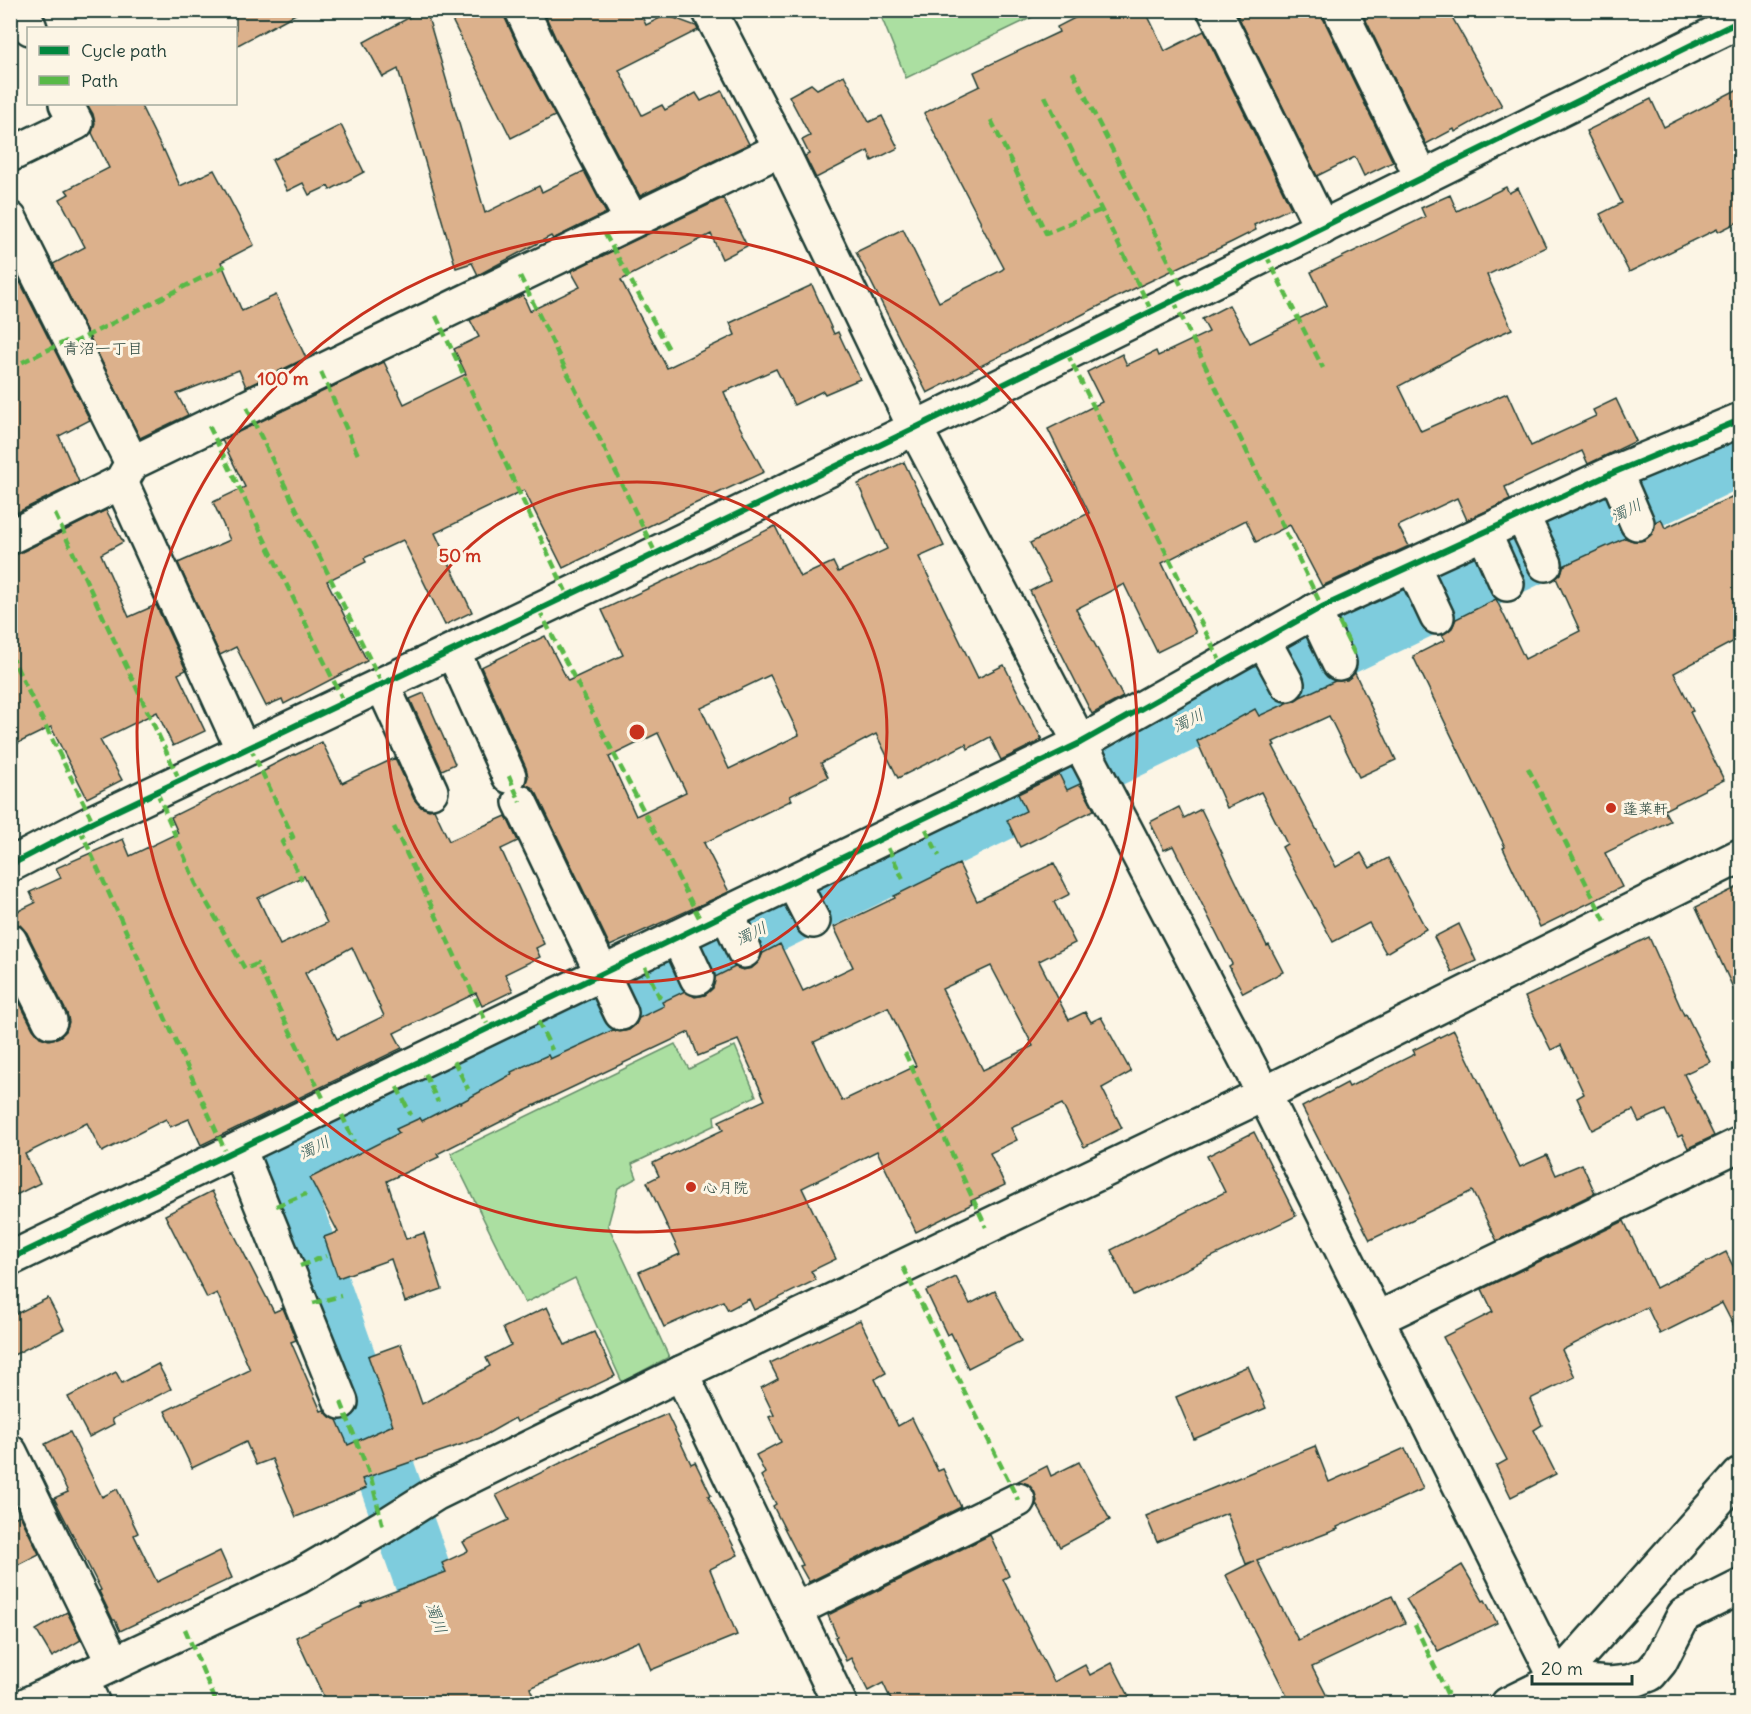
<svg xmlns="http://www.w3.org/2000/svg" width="1751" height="1714" font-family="Delius,'Klee One',sans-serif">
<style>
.green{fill:#abdfa1;stroke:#658e6a;stroke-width:1.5}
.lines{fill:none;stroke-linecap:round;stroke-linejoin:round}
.river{stroke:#7eccdd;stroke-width:60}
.building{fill:#dcb18c;stroke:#1f3d34;stroke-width:1.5;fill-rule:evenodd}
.minor-casing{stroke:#1f3d34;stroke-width:38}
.minor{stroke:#fcf5e5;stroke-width:33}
.quiet{stroke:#58b947;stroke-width:4.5;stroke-dasharray:9 4.5;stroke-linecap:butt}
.cycleway-casing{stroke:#fcf5e5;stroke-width:10}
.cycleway{stroke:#00873e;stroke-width:6}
.ring{fill:none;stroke:#c8321e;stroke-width:3}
.poi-dot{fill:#c8321e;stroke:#fcf5e5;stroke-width:2}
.labels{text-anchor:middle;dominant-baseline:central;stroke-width:6;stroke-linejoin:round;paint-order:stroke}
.poi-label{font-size:15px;fill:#1f3d34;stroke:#fcf5e5;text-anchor:start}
.neighbourhood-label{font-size:16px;fill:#1f3d34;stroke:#fcf5e5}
.water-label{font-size:16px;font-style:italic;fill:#325a56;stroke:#fcf5e5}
.centre{fill:#c8321e;stroke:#fcf5e5;stroke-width:3}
.ring-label{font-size:18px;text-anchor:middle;font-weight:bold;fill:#c8321e;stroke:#fcf5e5;stroke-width:6;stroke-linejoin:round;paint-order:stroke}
</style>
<rect width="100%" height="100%" fill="#fcf5e5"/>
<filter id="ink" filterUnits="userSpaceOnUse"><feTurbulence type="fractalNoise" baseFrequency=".0167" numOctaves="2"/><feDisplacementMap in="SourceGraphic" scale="12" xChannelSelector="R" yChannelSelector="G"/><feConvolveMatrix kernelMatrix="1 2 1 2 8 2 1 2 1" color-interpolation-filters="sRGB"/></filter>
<g filter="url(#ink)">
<g class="green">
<polygon points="879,11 1045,11 906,78"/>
<polygon points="675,1044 689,1069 735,1046 756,1096 714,1116 715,1125 632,1164 637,1178 618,1188 608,1225 669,1357 622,1382 575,1278 525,1303 451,1153"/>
</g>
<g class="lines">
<polyline class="river" points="452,1659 277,1165 1092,766 1740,455"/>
</g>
<g class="building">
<polygon points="236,10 303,10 236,46"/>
<polygon points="423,10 426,10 485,213 539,186 542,192 584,171 606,213 553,239 551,236 478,275 472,263 456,268 398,69 383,77 364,42"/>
<polygon points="447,10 504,10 505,18 522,55 555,116 511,138"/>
<polygon points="543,10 639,10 646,25 666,15 696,26 698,30 619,70 642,115 662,105 665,110 696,93 701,101 722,91 749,144 640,196 556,39"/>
<polygon points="1090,10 1145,10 1165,51 1204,31 1291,208 1254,225 1256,230 1232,242 1123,294 927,393 856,252 903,229 939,302 1002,270 1004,268 980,223 981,222 924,113 980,86 974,72 1059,32 1057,27"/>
<polygon points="1244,10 1322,10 1323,18 1393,162 1364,176 1355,157 1317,176 1237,14"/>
<polygon points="1361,10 1448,10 1502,106 1455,132 1454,129 1426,144"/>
<polygon points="844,75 869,122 882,116 898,148 872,161 868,151 816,178 805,156 809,154 802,140 810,136 789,96 811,84 817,89"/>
<polygon points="1740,88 1740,221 1718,232 1717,229 1629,272 1600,214 1622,203 1586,131 1651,99 1664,127"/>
<polygon points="87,104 140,104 163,151 164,150 180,186 214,170 254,245 221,262 242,311 276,295 306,358 246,387 239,370 177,394 188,415 140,438 53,264 85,247 60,199 69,194 66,190 109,168 92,133 95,123 93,114"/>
<polygon points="341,125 364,172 330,190 328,186 309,195 303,183 287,191 272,160"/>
<polygon points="1506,187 1509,193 1518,188 1546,247 1487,275 1512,329 1482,342 1399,386 1421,431 1507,393 1531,446 1596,416 1593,410 1616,399 1636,441 1588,464 1582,451 1505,487 1510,500 1467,520 1457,498 1398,526 1409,546 1322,586 1290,525 1256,542 1246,520 1162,563 1196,633 1157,652 1124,584 1076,609 1123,697 1092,714 1030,591 1050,581 1030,543 1089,513 1048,429 1102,402 1087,372 1122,354 1127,365 1156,351 1158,356 1209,332 1202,319 1229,305 1250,343 1327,305 1311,272 1425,217 1421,208 1450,195 1457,211"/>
<polygon points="723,198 747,246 722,259 711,234 621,280 667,368 735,335 730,323 812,285 834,334 838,332 860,379 825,394 823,391 794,405 776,369 724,392 735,418 764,472 692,505 563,568 524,490 435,533 472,612 445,625 403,540 364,558 366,562 327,581 367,661 284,704 282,699 266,706 236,647 220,655 178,563 230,540 213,502 245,487 222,440 384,362 404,404 466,374 454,349 479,337 470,320 523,295 530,311 580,287 571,271"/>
<polygon points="20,282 90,420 59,436 79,482 10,516 10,287"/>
<path d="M904,462L944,546L919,557L978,678L1004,665L1042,740L1001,760L990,737L968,749L966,744L898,778L876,734L821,763L828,777L790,796L792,800L704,843L729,892L610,946L537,794L531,787L525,785L528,777L526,768L481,667L545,636L568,681L623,655L602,610L679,574L775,526L800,577L833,562L838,572L887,549L858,484ZM770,675L799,735L729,769L701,708ZM658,733L686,792L636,816L609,757Z"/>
<polygon points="1740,493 1740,638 1674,673 1693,711 1690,712 1724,780 1664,810 1670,821 1605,853 1622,887 1540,927 1503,848 1505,847 1413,656 1445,640 1442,635 1452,628 1456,619 1496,599 1525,659 1580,631 1556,578 1561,574 1563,566 1625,538 1634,541 1644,540 1652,534 1655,522 1661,519 1665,528"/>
<polygon points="106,510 123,542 101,554 129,617 156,605 186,670 178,674 205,731 173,746 157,712 100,740 122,780 87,798 51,727 10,747 10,555 18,554"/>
<polygon points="1355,673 1396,760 1359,777 1329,716 1273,742 1275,745 1273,746 1336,867 1361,853 1370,868 1388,858 1426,929 1386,953 1369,923 1333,942 1282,847 1287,844 1261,792 1227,808 1197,741 1255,709 1259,716 1335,681 1347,680"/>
<polygon points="424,693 455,764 442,770 410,699"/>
<path d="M322,742L342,783L395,758L414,799L421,807L429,810L434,809L449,841L506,816L518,841L501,849L544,944L536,948L540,957L505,974L513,991L482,1006L476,993L394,1033L402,1048L201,1145L189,1119L170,1127L166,1119L102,1152L87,1123L25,1154L40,1183L10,1198V984L33,1029L40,1037L49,1040L59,1037L66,1031L69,1022L67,1013L27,933L20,925L10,922V915L35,903L30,892L61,878L56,868L123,839L130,856L178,833L171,817L268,769L267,768L294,754L295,755ZM304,876L327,923L280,945L258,898ZM352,947L384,1016L337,1039L305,973Z"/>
<polygon points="1059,774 1067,790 1080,784 1094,810 1020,847 1007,820 1026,811 1018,794"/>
<polygon points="1179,807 1184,818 1201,809 1267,946 1269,945 1283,972 1243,993 1229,966 1232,964 1173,846 1164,850 1150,822"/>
<path d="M1054,863L1070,894L1054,902L1075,943L1039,961L1069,1020L1085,1012L1091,1022L1101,1017L1131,1072L1102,1088L1122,1128L1084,1147L1062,1104L1011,1128L1017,1140L990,1153L1005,1185L971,1201L972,1204L916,1232L877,1151L802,1188L836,1259L811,1271L816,1280L754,1310L749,1299L728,1310L723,1301L664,1327L639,1272L680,1254L647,1182L659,1176L653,1163L723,1130L719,1121L765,1100L738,1040L698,1056L689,1032L514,1115L437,1154L439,1157L387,1181L406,1239L424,1233L442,1289L405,1302L391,1259L338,1278L324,1237L338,1232L310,1178L399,1133L396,1129L420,1118L422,1121L459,1102L460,1103L512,1074L511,1072L548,1055L550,1059L613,1030L620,1032L629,1030L636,1024L639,1018L664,1006L662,1002L685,991L695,997L705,995L713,988L715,977L735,967L743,970L752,968L759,961L763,953L780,944L803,991L853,967L834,927L895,898L894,896L959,864L977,901ZM991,966L1033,1046L983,1070L942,989ZM888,1007L916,1066L842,1101L814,1042Z"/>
<polygon points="1740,886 1740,1003 1696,907"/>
<polygon points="1459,924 1476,961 1452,972 1434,937"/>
<polygon points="1649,937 1684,1015 1686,1014 1710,1062 1684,1074 1714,1136 1688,1148 1682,1135 1678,1137 1665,1110 1639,1122 1633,1110 1592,1130 1577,1098 1584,1094 1561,1045 1551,1050 1525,997"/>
<polygon points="1454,1030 1520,1167 1547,1155 1556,1175 1582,1164 1595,1193 1497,1241 1472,1191 1370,1240 1302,1107 1347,1083 1349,1087 1415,1054 1413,1050"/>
<polygon points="1254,1132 1296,1216 1133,1295 1111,1250 1225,1192 1207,1156"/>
<polygon points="212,1191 274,1312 283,1308 296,1340 291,1342 321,1411 324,1410 330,1417 337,1420 348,1445 393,1425 368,1356 401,1344 422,1404 490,1366 486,1358 511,1345 503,1328 547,1307 565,1345 594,1332 615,1376 517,1422 515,1418 480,1438 362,1479 366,1488 296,1517 272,1459 256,1465 246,1442 192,1468 165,1411 250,1370 217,1293 207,1298 165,1215"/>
<polygon points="1624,1221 1656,1288 1726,1252 1740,1280 1740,1338 1722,1303 1660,1334 1647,1307 1562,1350 1575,1377 1530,1399 1542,1425 1534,1430 1556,1474 1511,1497 1496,1466 1507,1460 1443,1337 1493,1312 1482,1289"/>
<polygon points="956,1277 970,1304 995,1291 1021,1341 968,1368 951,1333 947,1335 926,1291"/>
<polygon points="48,1298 64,1329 10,1357 10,1317"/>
<polygon points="860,1320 886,1373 875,1379 898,1426 912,1418 938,1471 943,1469 961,1507 809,1582 800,1566 803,1565 773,1506 776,1504 761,1476 765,1473 756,1455 781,1442 769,1417 774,1415 761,1388 778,1379 770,1363"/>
<polygon points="158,1364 171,1389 112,1419 114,1424 89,1437 68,1397 116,1372 122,1383"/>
<polygon points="1248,1366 1266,1408 1194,1439 1176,1397"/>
<polygon points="667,1414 691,1464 695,1462 711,1495 708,1496 738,1555 710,1569 737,1635 651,1670 639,1641 530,1688 536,1704 327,1704 296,1637 362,1606 361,1604 446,1572 442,1563 468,1551 463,1542 509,1520 496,1495 609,1439"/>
<polygon points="70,1432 102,1497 117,1489 138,1533 134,1535 157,1582 220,1551 232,1578 120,1631 115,1620 113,1620 99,1591 101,1590 54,1498 68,1492 45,1444"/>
<polygon points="1315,1446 1329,1482 1405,1448 1423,1489 1337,1527 1338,1529 1257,1560 1298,1640 1392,1596 1405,1623 1312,1667 1331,1704 1291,1704 1226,1575 1254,1561 1246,1564 1227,1513 1157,1542 1146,1516"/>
<polygon points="1079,1462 1110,1520 1060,1547 1037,1505 1035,1506 1037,1501 1034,1491 1028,1484 1018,1481 1047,1466 1051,1476"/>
<polygon points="20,1515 39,1554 10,1569 10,1520"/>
<polygon points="990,1535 1009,1576 1003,1579 1054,1682 1085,1665 1090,1675 1112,1663 1133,1704 893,1704 883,1683 868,1691 851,1658 846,1661 835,1637 837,1636 828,1615"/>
<polygon points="1462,1565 1483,1601 1485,1600 1497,1623 1438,1651 1406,1599"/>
<polygon points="67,1612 81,1640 52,1657 36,1630"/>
</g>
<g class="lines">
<defs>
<g id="minor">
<polyline points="22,10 30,28"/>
<polyline points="522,10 539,47 632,221"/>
<polyline points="709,10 781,149 915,428 1264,1094 1569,1704"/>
<polyline points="1340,10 1422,178"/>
<polyline points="1215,11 1322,228"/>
<polyline points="10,155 76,123 66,104"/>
<polyline points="10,219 132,463"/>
<polyline points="1615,472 1637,523"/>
<polyline points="121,482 243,750"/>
<polyline points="1522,515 1545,564"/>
<polyline points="1484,533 1507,584"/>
<polyline points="10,537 121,482 132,463 781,149"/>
<polyline points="1413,566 1437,617"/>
<polyline points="1314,611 1339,663"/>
<polyline points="1263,640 1287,684"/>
<polyline points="453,651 509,776"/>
<polyline points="382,684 431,791"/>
<polyline points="520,802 621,1013"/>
<polyline points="10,865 93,822 628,567 915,428 1740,21"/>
<polyline points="793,882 813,921"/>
<polyline points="727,913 744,951"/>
<polyline points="678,937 697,978"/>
<polyline points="10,941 50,1021"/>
<polyline points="239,1149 341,1402"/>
<polyline points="10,1259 1080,743 1322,607 1615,472 1740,420"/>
<polyline points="1377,1319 1740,1144"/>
<polyline points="681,1373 840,1704"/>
<polyline points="10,1452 113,1663"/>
<polyline points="795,1610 1018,1500"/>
<polyline points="81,1678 93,1704"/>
<polyline points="1557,1680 1740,1475"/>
<polyline points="28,1704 298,1577 383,1527 435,1494 681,1373 1264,1094 1740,856"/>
<polyline points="1508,1704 1557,1680 1610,1684 1629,1682 1650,1674 1660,1662 1684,1615 1740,1587"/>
</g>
</defs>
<use href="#minor" class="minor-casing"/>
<use href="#minor" class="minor"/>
<g class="quiet">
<polyline points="1073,72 1186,295"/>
<polyline points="1045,96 1152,312"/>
<polyline points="991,120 1046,233 1101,210"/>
<polyline points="605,234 670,351"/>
<polyline points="1266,255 1323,368"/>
<polyline points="520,276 656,554"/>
<polyline points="1174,301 1322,607"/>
<polyline points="436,316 568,596"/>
<polyline points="73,343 227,265"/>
<polyline points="1067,353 1221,663"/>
<polyline points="10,368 71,339"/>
<polyline points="321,372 359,457"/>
<polyline points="247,408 382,684"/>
<polyline points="209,426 344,702"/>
<polyline points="55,514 180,781"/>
<polyline points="539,610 703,925"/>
<polyline points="1339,622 1355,655"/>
<polyline points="10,654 93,822"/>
<polyline points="250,747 293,837 282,842 302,880"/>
<polyline points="1528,768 1606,923"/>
<polyline points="509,776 520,802"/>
<polyline points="157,792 196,884 245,969 257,964 327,1106"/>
<polyline points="394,827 489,1028"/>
<polyline points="80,829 227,1155"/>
<polyline points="926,829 939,856"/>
<polyline points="888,848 903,879"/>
<polyline points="645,967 660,998"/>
<polyline points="538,1021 552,1050"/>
<polyline points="905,1053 986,1227"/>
<polyline points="454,1061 468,1089"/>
<polyline points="425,1074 438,1102"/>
<polyline points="397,1087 411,1115"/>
<polyline points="342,1115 354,1142"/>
<polyline points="276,1206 306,1194"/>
<polyline points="300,1266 326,1256"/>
<polyline points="903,1267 1018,1500"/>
<polyline points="313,1303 341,1296"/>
<polyline points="341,1402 371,1478 383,1527"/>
<polyline points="1415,1625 1452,1704"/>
<polyline points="185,1629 217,1704"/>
</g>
<defs>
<g id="cycleway">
<polyline points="10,865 93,822 628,567 915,428 1740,21"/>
<polyline points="10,1259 1080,743 1322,607 1615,472 1740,420"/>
</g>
</defs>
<use href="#cycleway" class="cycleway-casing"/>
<use href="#cycleway" class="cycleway"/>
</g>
</g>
<g class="ring">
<circle cx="637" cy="732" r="250"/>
<circle cx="637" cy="732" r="500"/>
</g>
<g class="poi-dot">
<circle cx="1611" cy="808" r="6"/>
<circle cx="691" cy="1187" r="6"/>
</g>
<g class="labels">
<g class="poi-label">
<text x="1623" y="808">蓬莱軒</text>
<text x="703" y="1187">心月院</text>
</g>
<g class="neighbourhood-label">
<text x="103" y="348">青沼一丁目</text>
</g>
<g class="water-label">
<text transform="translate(1626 510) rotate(-26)">濁川</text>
<text transform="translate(1188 720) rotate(-26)">濁川</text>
<text transform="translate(751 933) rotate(-26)">濁川</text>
<text transform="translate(314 1147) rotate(-26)">濁川</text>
<text transform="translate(437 1618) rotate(70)">濁川</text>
</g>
</g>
<circle cx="637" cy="732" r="9" class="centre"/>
<g class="ring-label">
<text x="283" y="385">100 m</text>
<text x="460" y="562">50 m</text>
</g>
<rect width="1751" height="1714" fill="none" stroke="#fcf5e5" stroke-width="36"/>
<rect x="18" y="18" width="1715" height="1678" fill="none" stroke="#1f3d34" stroke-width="2" filter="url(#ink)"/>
<rect x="27" y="27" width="210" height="78" fill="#fcf5e5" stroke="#a4ab9e" stroke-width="1.5"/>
<rect x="39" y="46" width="30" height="9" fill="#00873e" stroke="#a4ab9e" stroke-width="1.5"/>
<text x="81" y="57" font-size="18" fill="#1f3d34">Cycle path</text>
<rect x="39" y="76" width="30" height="9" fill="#58b947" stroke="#a4ab9e" stroke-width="1.5"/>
<text x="81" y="87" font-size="18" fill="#1f3d34">Path</text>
<path d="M1532 1675v9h100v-9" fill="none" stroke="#1f3d34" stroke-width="3"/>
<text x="1541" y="1675" font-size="18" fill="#1f3d34" stroke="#fcf5e5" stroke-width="4.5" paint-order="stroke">20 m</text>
</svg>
